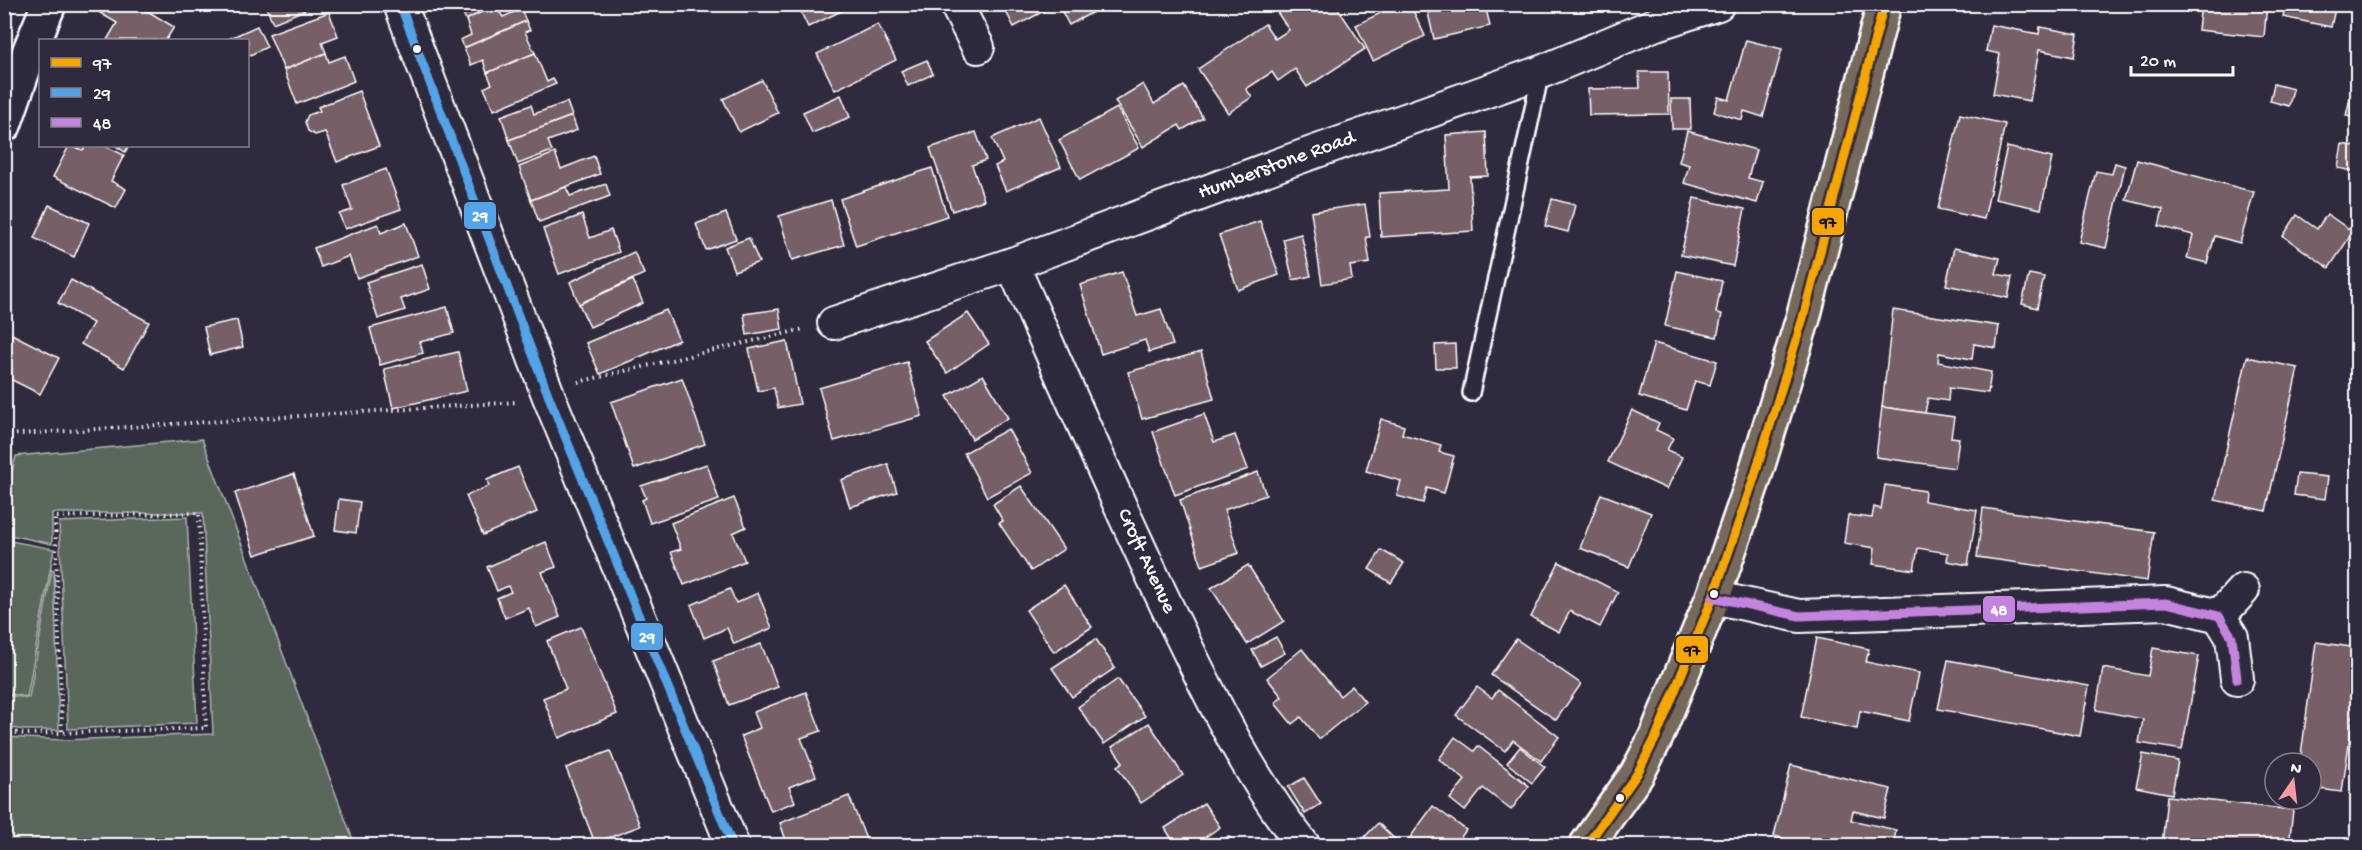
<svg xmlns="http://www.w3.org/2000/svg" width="2362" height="850" font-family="'Gochi Hand',sans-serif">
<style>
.green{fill:#5a675c;stroke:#acb3ae;stroke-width:1.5}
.building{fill:#765f66;stroke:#fff;stroke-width:1.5}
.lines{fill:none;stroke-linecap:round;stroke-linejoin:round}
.lane-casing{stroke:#fff;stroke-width:20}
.street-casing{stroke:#fff;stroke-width:36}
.secondary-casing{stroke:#fff;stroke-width:38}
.primary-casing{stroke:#fff;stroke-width:38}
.path{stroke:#fff;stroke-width:4;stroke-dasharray:1.5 4.5;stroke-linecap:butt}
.lane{stroke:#2f2a3d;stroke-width:15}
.street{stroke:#2f2a3d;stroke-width:32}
.secondary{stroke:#2f2a3d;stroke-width:33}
.primary{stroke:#77695c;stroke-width:33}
.bus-1-casing{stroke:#2f2a3d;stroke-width:14}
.bus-2-casing{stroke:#2f2a3d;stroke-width:14}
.bus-3-casing{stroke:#2f2a3d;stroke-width:14}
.bus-1{stroke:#f7a600;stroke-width:9}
.bus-2{stroke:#53a3e8;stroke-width:9}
.bus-3{stroke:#c483df;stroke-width:9}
.bus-dot{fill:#fff;stroke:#2f2a3d;stroke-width:2}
.labels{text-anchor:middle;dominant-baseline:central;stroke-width:4.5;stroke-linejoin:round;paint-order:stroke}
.street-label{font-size:21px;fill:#fff;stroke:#2f2a3d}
.line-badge{stroke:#2f2a3d;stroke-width:2}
.badge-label{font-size:16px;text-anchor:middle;font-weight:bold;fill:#fff}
.pale-badge-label{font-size:16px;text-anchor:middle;font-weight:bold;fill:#111}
</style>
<rect width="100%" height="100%" fill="#2f2a3d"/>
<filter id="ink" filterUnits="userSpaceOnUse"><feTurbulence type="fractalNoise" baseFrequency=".0167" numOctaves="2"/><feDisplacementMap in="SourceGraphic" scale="12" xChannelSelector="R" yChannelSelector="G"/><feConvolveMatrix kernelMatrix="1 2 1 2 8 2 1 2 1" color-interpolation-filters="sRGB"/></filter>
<g filter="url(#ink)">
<g class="green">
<polygon points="202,439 355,845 5,845 5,737 63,740 213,734 203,513 52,513 52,544 5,534 5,497 16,456"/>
<polygon points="187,517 197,723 68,729 59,522"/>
<polygon points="5,540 54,549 27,697 5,693"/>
<polygon points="52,569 54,570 59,730 25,730 5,727 5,695 29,698"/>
</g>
<g class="building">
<polygon points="105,4 136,4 174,27 166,40 107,40 117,23 100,13"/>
<polygon points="265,4 319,4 273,23"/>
<polygon points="446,4 495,4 495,5 466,20 461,8 449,13"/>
<polygon points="797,4 856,4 808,27"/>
<polygon points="1002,4 1057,4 1014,27"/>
<polygon points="1058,4 1108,4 1069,25"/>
<polygon points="1275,4 1335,4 1365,49 1307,87 1295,69 1278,81 1272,72 1246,89 1252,97 1228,113 1198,69 1265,24 1275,39 1289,30 1273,6"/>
<polygon points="1399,4 1410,4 1425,36 1373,61 1356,25"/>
<polygon points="1426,4 1485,4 1490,26 1434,39"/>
<polygon points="1512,4 1532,4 1513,10"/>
<polygon points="2201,4 2267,4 2264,37 2198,30"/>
<polygon points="2285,4 2336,4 2331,27 2283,17"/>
<polygon points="495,5 503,17 521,9 526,21 464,48 460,40 471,35 466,20"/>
<polygon points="329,12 338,36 322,42 326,53 284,70 269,34"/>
<polygon points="526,21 530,30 525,32 535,53 487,73 483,60 471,65 464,48"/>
<polygon points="878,24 896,60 835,90 817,54"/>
<polygon points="1991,25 2039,34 2040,27 2078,34 2074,57 2039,50 2030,101 1993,94 2000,54 1986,51"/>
<polygon points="257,26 267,47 248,56 248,40 226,40"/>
<polygon points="1746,40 1782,49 1763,117 1744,111 1742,120 1714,112 1718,97 1729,100"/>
<polygon points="326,53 329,62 345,56 354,81 297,104 284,70"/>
<polygon points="535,53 547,82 553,79 556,84 494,110 484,88 492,84 487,73"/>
<polygon points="927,60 933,74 908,86 901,71"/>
<polygon points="1639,72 1668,72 1669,114 1589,115 1588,89 1640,88"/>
<polygon points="762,80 778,113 739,132 723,99"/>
<polygon points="1143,84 1154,104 1184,86 1203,118 1182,130 1179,125 1143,147 1115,101"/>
<polygon points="2274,84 2293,89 2289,106 2270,101"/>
<polygon points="359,91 379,146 337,162 325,132 315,135 308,131 305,122 308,115 320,111 318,107"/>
<polygon points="841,95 850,117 812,133 803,112"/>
<polygon points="2350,98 2358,99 2358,118 2346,116"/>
<polygon points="1671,99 1690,99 1691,129 1672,129"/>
<polygon points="567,102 572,116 509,140 501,116 531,105 534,114"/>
<polygon points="1117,108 1139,148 1080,180 1059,140"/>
<polygon points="1960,114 2005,124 1984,219 1938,209"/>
<polygon points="572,116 577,130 548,141 552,151 518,164 509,140"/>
<polygon points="1039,117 1061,167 1006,191 995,166 1003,162 992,138"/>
<polygon points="1687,131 1756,150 1748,178 1763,182 1757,203 1684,183 1689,165 1679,162"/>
<polygon points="976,132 986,160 972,165 984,200 952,211 930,148"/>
<polygon points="1486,132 1488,176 1470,177 1473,231 1381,237 1379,193 1449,189 1446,135"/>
<polygon points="2342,144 2358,147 2358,172 2338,168"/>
<polygon points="69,146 83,150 86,146 105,146 124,155 111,181 126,189 116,208 53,177"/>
<polygon points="116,146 129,146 125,152"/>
<polygon points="2007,147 2052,158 2041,209 1995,199"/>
<polygon points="555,153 561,169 594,156 600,174 531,200 519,167"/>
<polygon points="2137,160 2254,192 2240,243 2215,236 2207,263 2187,258 2193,235 2159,226 2163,209 2126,200"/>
<polygon points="2115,163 2125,166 2106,248 2079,242 2096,171 2112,174"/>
<polygon points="932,168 947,216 856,246 840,199"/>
<polygon points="386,169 401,209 345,229 339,214 352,210 343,185"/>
<polygon points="606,184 610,196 539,222 531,200 566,187 570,196"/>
<polygon points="1694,198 1745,209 1733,266 1681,255"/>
<polygon points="1552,199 1575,205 1568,232 1545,226"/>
<polygon points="831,200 844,245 792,260 779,216"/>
<polygon points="1365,204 1370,237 1366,237 1370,263 1350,266 1352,279 1322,284 1311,212"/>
<polygon points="49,205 89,223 74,257 34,238"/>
<polygon points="726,213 736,239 706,250 696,224"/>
<polygon points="2327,214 2353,232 2329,268 2283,236 2297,215 2317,229"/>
<polygon points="582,215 590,238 611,230 619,252 559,274 543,229"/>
<polygon points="1260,221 1279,275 1238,290 1219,235"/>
<polygon points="406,223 418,256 357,278 349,256 321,267 314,248 378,224 381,233"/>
<polygon points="1301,234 1311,276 1293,280 1283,239"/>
<polygon points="749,238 759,262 734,271 725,247"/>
<polygon points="1954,248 2000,258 1996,274 2012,277 2008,298 1946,285"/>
<polygon points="634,252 644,274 579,304 570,282"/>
<polygon points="422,264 430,289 401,299 405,310 378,319 366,282"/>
<polygon points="1677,271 1722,281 1716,313 1722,314 1717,337 1665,326"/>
<polygon points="1122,272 1137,316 1161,309 1173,345 1149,352 1145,340 1101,354 1080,285"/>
<polygon points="2029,274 2044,277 2037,308 2022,304"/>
<polygon points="71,280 149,322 124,368 81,344 93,323 58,303"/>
<polygon points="633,280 643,303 590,327 579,304"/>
<polygon points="447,307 454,333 420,342 423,353 380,365 370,328"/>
<polygon points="779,309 782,329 747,335 744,314"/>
<polygon points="666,310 679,340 600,374 586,343"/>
<polygon points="1893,310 1999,326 1996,348 1974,344 1972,359 1939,353 1938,362 1991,372 1988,393 1949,388 1948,401 1928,398 1925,413 1882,407"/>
<polygon points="968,313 989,344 947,373 925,341"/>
<polygon points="237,320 243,347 210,355 204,327"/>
<polygon points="4,330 59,358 40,394 4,376"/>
<polygon points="787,341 800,404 778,408 774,388 758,391 749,349"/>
<polygon points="1654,343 1717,361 1710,385 1695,381 1686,410 1639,396"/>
<polygon points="1455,344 1456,368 1436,368 1435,345"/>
<polygon points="458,352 467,391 393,408 384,369"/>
<polygon points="1201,352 1214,399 1142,419 1128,372"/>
<polygon points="2247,357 2298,368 2266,511 2215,500"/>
<polygon points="907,362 922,416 834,441 819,388"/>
<polygon points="983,375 1008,418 972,439 947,396"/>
<polygon points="682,378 705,444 634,469 611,402"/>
<polygon points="1882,407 1954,417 1951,437 1959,438 1955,468 1876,457"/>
<polygon points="1632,410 1659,423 1656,430 1673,438 1667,450 1682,457 1667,489 1608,462"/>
<polygon points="1204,414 1214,442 1235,435 1248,469 1175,495 1153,432"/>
<polygon points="1381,419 1404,426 1402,434 1441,445 1439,452 1454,456 1444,493 1427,488 1423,503 1397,496 1401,481 1366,471"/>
<polygon points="1008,429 1032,473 987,497 964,453"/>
<polygon points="707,464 719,500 650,523 642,500 646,498 641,486"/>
<polygon points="888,464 897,492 850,507 841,480"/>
<polygon points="518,467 537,512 483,535 466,496 489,486 487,480"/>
<polygon points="1258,472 1266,495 1224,510 1239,553 1202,566 1180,500"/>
<polygon points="294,474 314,536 255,555 235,493"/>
<polygon points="2297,474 2328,477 2325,499 2294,495"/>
<polygon points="1885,485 1925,491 1924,501 1977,510 1968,565 1947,561 1948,553 1918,548 1914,570 1873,564 1875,548 1844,543 1848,515 1872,518 1874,507 1881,509"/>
<polygon points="1021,486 1064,549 1031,571 999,523 1003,521 993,504"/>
<polygon points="1601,494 1651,513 1629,567 1580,548"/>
<polygon points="734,498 746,527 733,533 745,561 684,585 671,552 681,549 671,523"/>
<polygon points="339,499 360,502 356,533 335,530"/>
<polygon points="1983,508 2154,532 2147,581 1977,557"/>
<polygon points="546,542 556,567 542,572 560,617 536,627 529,608 505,618 497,598 511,592 508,586 497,591 487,567"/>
<polygon points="1381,550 1404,563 1391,583 1369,569"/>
<polygon points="1559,562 1618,592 1600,627 1570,611 1559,632 1531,617"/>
<polygon points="1248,565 1284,621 1247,644 1211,588"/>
<polygon points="1064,585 1092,627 1054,652 1026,610"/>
<polygon points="730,589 736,603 758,593 772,628 734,644 727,628 704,638 691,605"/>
<polygon points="581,627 617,714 559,738 543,698 566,689 547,641"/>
<polygon points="1276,637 1285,653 1261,666 1252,650"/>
<polygon points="1817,638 1869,649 1866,662 1919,673 1909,721 1860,711 1857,729 1801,717"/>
<polygon points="1096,639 1115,668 1072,697 1052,668"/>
<polygon points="1516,639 1581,684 1556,720 1491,675"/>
<polygon points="2316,642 2358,648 2358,682 2342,792 2311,788 2311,763 2300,763"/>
<polygon points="761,644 778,687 729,705 713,661"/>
<polygon points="2153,648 2199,656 2182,750 2139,743 2143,719 2096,710 2103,668 2148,676"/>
<polygon points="1302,649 1340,696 1352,686 1365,702 1319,739 1301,717 1292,724 1275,703 1282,697 1267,678"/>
<polygon points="1948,660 2089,686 2080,736 1938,709"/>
<polygon points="1118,679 1145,716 1104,744 1078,707"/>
<polygon points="1477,687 1492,698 1498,690 1559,737 1541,761 1513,740 1505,751 1456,715"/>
<polygon points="806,692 821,731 801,738 816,776 789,787 795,802 771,811 741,736 760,728 754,712"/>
<polygon points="1149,723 1183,775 1141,803 1117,766 1123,762 1112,747"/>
<polygon points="1455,737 1474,751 1478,746 1529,786 1511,810 1483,788 1465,811 1450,799 1465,780 1439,759"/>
<polygon points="1520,747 1545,767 1532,783 1507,763"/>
<polygon points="610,751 640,826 595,843 566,768"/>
<polygon points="2143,754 2178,761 2172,794 2136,787"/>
<polygon points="1791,765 1891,789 1884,818 1853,811 1851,820 1896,830 1893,846 1814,846 1774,836"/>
<polygon points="1304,778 1321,804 1305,814 1288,787"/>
<polygon points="849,796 866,839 849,846 788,846 780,823"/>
<polygon points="2167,796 2293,810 2289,846 2162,845"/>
<polygon points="1204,803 1220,827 1192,846 1176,846 1165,828"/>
<polygon points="1433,806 1466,830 1456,844 1458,846 1410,846 1406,843"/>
<polygon points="1378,823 1402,846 1356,846"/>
<polygon points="1228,836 1239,846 1219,846"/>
</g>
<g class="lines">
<defs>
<polyline id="lane" points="1471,393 1541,72"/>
<g id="street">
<polyline points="400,4 549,397 733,846"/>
<polyline points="956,4 978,47"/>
<path id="s1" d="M1012,264C1064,381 1115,498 1170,613C1209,693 1247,775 1304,846"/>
<path id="s2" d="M834,323L1012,264L1289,161L1541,72L1656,24L1718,4"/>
<polyline points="1713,597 1799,616 2166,603 2219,616 2232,637 2237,679"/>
<polyline points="2219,616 2243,590"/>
</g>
<polyline id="secondary" points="4,125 30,50 49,4"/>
<polyline id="primary" points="1586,846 1637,774 1656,737 1713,597 1754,478 1803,318 1884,4"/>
</defs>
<use href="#lane" class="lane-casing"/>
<use href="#street" class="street-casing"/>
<use href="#secondary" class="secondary-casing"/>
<use href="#primary" class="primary-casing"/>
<g class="path">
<polyline points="578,382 804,329"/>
<polyline points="4,435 517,402"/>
<polyline points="4,731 25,734 206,728 199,513 55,517 62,733"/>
</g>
<use href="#lane" class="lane"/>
<use href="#street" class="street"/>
<use href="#secondary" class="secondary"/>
<use href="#primary" class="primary"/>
<defs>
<polyline id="bus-1" points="1586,846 1637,774 1656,737 1713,597 1754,478 1803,318 1884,4"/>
<polyline id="bus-2" points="400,4 549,397 733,846"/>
<polyline id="bus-3" points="1713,597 1799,616 2166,603 2219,616 2232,637 2237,679"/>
</defs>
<use href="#bus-1" class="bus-1-casing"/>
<use href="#bus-2" class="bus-2-casing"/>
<use href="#bus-3" class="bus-3-casing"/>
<use href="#bus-1" class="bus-1"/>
<use href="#bus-2" class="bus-2"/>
<use href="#bus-3" class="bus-3"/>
</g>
</g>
<g class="bus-dot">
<circle cx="417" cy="49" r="5"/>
<circle cx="1714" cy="594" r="5"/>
<circle cx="1620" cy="798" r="5"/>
</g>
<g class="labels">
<g class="street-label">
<text stroke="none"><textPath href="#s2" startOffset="470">Humberstone Road</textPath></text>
<text stroke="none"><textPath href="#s1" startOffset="326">Croft Avenue</textPath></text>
</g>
</g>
<g class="line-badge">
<rect x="463" y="201" width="34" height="29" rx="6" fill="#53a3e8"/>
<rect x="1811" y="207" width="34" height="29" rx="6" fill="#f7a600"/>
<rect x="1982" y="595" width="34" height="28" rx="6" fill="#c483df"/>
<rect x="630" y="622" width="34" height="29" rx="6" fill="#53a3e8"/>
<rect x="1675" y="635" width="34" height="29" rx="6" fill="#f7a600"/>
</g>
<g class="badge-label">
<text x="480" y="221">29</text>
<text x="1999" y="615">48</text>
<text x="647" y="642">29</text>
</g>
<g class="pale-badge-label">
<text x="1828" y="227">97</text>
<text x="1692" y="655">97</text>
</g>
<rect width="2362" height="850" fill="none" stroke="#2f2a3d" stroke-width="24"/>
<rect x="12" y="12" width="2338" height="826" fill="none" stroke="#fff" stroke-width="2" filter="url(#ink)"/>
<rect x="39" y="39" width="210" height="108" fill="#2f2a3d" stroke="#827f8b" stroke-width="1.5"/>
<rect x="51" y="58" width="30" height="9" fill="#f7a600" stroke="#827f8b" stroke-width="1.5"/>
<text x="93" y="69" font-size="18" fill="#ffffff">97</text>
<rect x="51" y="88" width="30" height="9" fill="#53a3e8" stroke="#827f8b" stroke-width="1.5"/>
<text x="93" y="99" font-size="18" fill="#ffffff">29</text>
<rect x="51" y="118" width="30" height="9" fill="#c483df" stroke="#827f8b" stroke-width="1.5"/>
<text x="93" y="129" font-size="18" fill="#ffffff">48</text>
<g transform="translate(2293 781) rotate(14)"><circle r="28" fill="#2f2a3d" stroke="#827f8b" stroke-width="1.5"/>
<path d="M0-4.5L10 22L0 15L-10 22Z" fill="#ff9aa2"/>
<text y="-9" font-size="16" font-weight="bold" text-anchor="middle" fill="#ffffff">N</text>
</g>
<path d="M2131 66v9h102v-9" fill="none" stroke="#ffffff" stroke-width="3"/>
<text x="2140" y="66" font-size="18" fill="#ffffff" stroke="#2f2a3d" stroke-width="4.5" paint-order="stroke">20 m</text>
</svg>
